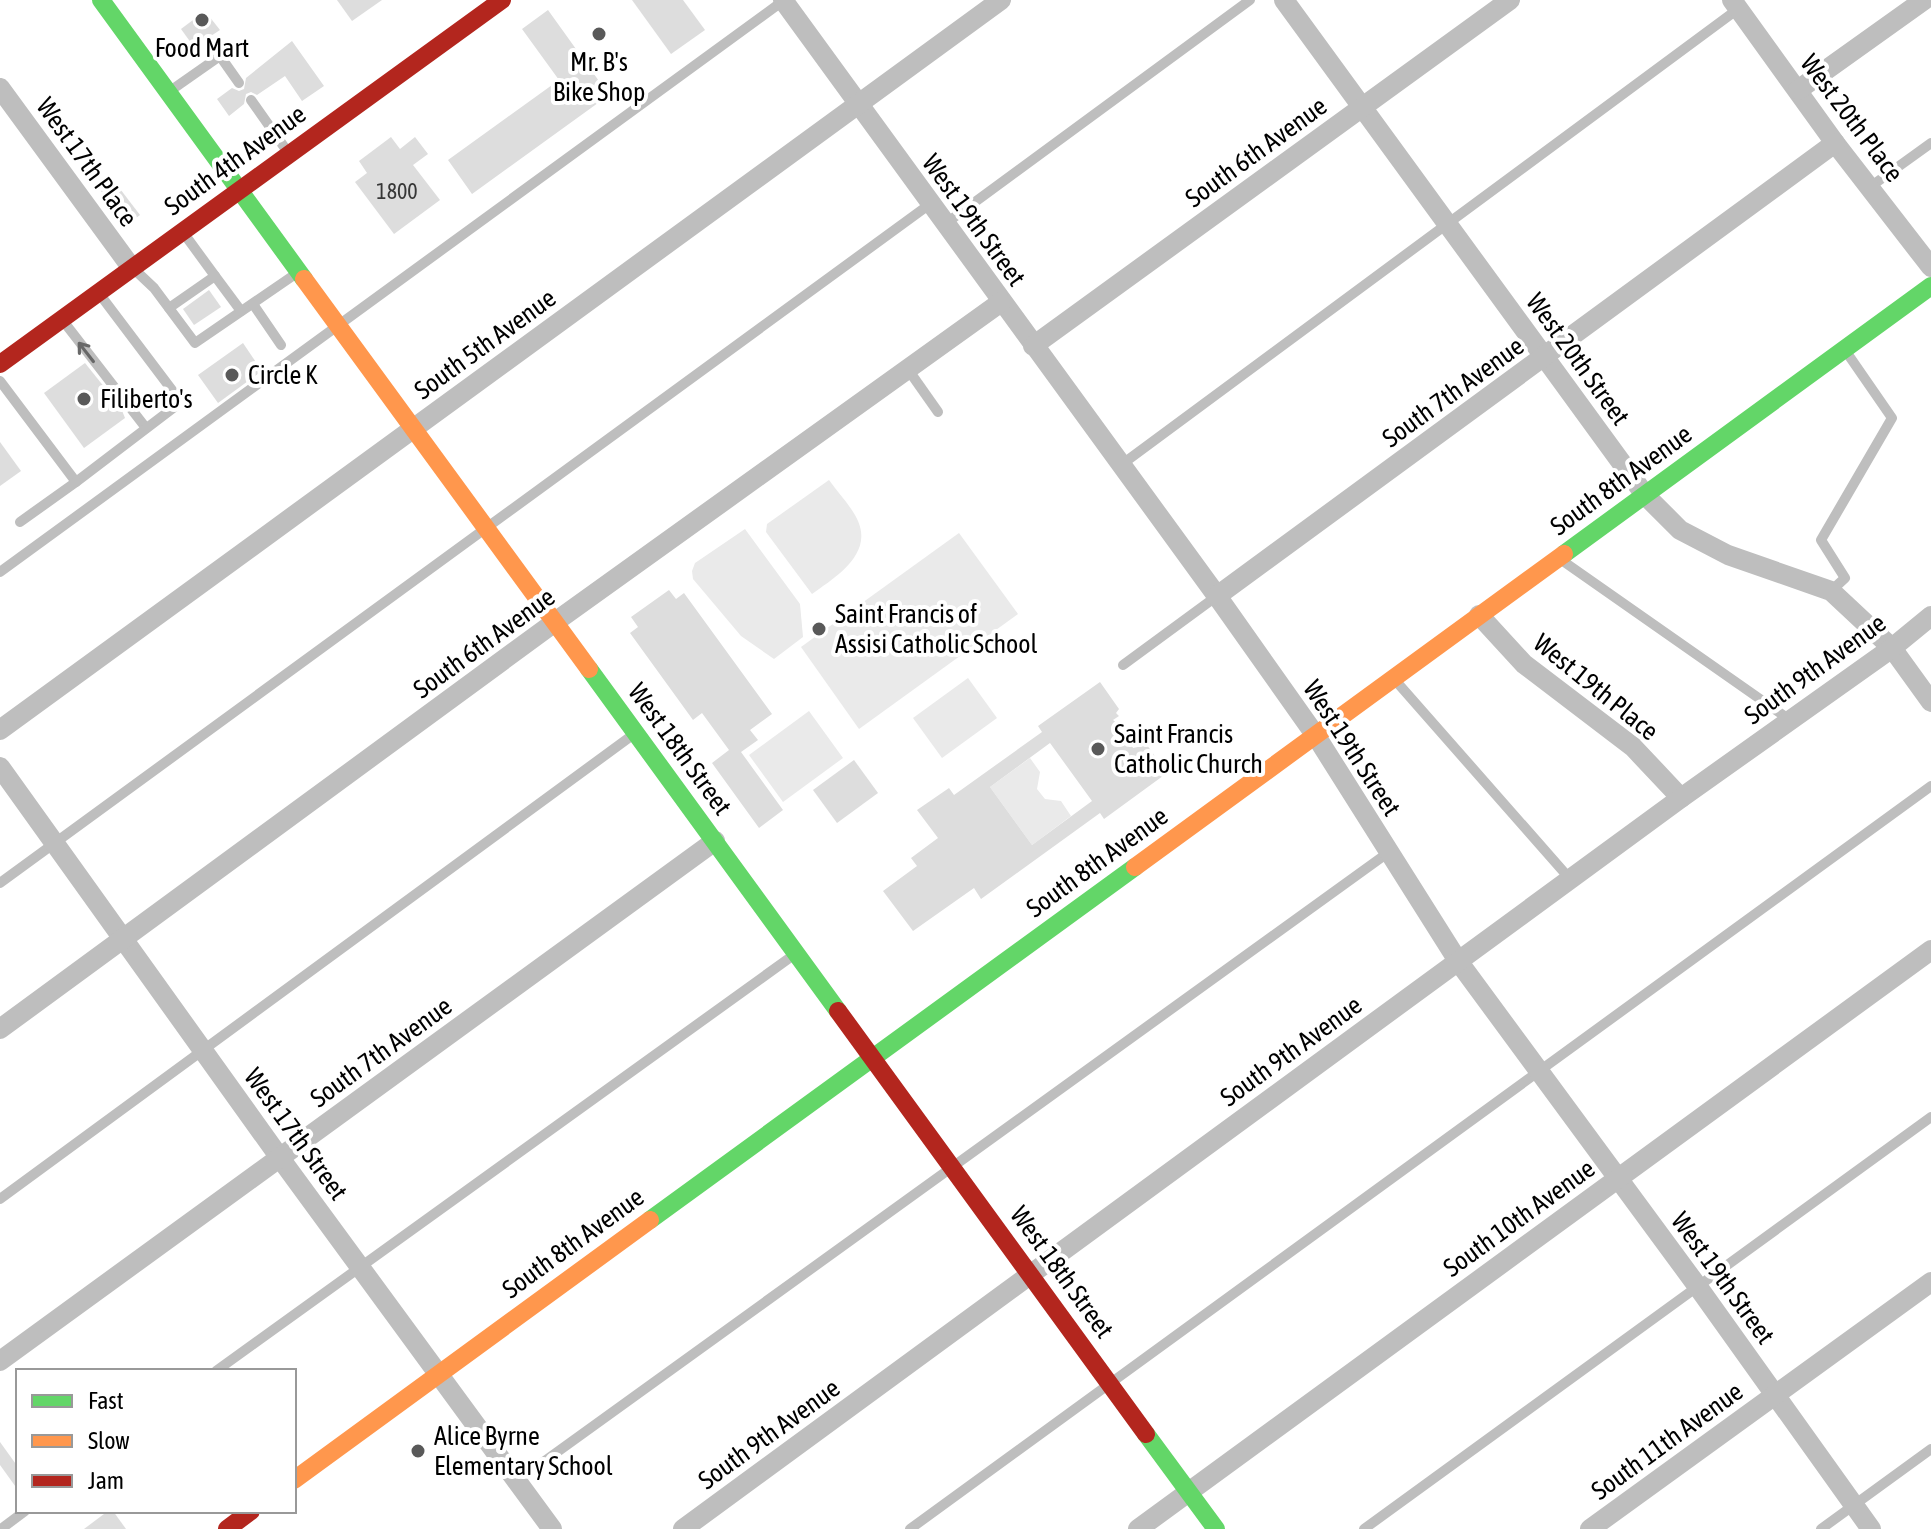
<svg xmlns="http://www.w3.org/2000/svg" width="1931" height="1529" font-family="'Asap Condensed',sans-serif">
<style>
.green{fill:#eaeaea}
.building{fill:#ddd;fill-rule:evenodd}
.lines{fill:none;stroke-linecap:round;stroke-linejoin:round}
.lane{stroke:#bebebe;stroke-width:10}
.street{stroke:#bebebe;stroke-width:20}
.fast{stroke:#63d668;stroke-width:18}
.slow{stroke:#ff974d;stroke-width:18}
.jam{stroke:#b3261e;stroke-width:18}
.oneway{stroke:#686868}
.poi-dot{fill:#595959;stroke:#fff;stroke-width:3}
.labels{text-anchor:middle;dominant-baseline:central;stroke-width:8;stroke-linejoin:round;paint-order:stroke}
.number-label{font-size:22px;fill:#373737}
.poi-label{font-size:26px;fill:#000;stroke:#fff;text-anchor:start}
.street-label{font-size:26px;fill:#000;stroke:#fff}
</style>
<rect width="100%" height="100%" fill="#fff"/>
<g class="green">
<path d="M829,480C838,493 852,507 858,521C873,555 834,578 812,594L766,532L767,524Z"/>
<polygon points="745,529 800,604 803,637 774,659 741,636 693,579 692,571 695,563"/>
<polygon points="959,533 1018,614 859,729 801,647"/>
<polygon points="968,678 997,718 942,758 913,718"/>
<polygon points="809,711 843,758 783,802 749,755"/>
<polygon points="1030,758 1040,772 1037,789 1045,799 1061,801 1071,816 1032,845 990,787"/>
</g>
<g class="building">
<polygon points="337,0 382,0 352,21"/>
<polygon points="632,0 683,0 705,30 671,54"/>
<polygon points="548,10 609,95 472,194 448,160 559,80 522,29"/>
<polygon points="205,11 220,30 194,47 181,29"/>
<polygon points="292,41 324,86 302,101 285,76 257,95 251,92 246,94 244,104 229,116 217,99 232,88 239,91 244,89 246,78"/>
<polygon points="391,137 400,149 415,137 428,154 413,165 440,200 394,234 355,182 367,173 359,161"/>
<polygon points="114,181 140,215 127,225 101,191"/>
<polygon points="209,290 221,307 194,325 183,309"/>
<polygon points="243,343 262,371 218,403 198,375"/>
<polygon points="85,363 121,408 125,418 84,448 44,393"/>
<polygon points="0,442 21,471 0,486"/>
<polygon points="669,590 676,599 684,593 772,714 750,730 758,740 741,752 783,810 759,828 712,763 729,750 702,713 693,720 630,633 638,627 631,617"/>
<path d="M1100,682L1119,709L1116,713L1119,716L1113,720L1127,731L1133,748L1147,745L1167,773L1104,819L1100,813L981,899L974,888L913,931L883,891L917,866L911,858L938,838L917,810L949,788L954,795L1042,732L1038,726ZM1050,743L1092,801L1032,845L990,787Z"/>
<polygon points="854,760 878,793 837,823 813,790"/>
<polygon points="0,1442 18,1467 18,1490 0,1465"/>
<polygon points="108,1511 113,1511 126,1529 84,1529"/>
</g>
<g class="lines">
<g class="lane">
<polyline points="170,91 220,56 239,83"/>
<polyline points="251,100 287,151"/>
<polyline points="1870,187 1931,143"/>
<polyline points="945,224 1250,0"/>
<polyline points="136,271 154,288 195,343 297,273"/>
<polyline points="215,276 241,311"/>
<polyline points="253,304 281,345"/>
<polyline points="169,308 215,276 185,235"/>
<polyline points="64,322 146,428"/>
<polyline points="907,368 938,412"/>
<polyline points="0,381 76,482 181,402 101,296"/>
<polyline points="1121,465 1738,9"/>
<polyline points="20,522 76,482"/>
<polyline points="1560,559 1790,720"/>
<polyline points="0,572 783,1"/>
<polyline points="1831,591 1845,578 1821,540 1892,418 1845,350"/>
<polyline points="1123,665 1217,596"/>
<polyline points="1395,680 1570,879"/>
<polyline points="0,883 930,204"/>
<polyline points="0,1199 634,734"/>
<polyline points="216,1371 795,954"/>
<polyline points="517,1481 1389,852"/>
<polyline points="1,1529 25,1511"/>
<polyline points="910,1529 1931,786"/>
<polyline points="1364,1529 1931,1117"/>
<polyline points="1821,1529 1931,1449"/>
</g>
<g class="street">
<polyline points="783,0 1217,596 1316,736 1458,961 1698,1287 1871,1529"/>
<polyline points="1284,0 1645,495 1680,530 1728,555 1831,591 1892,648 1931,702"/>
<polyline points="1732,0 1835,143 1931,267"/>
<polyline points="0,88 131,267"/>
<polyline points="1798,90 1924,0"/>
<polyline points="1033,346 1510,0"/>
<polyline points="1217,596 1835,143"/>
<polyline points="1479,615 1524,664 1633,747 1681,798"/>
<polyline points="0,730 1001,0"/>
<polyline points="0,767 280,1158 552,1529"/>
<polyline points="0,1029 555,622 1001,302"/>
<polyline points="0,1361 715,841"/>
<polyline points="683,1529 1681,798 1892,648 1931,616"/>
<polyline points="1138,1529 1931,950"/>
<polyline points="1590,1529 1931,1282"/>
</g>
<g class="fast">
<polyline points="101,0 304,279"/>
<polyline points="1564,554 1931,286"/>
<polyline points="589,669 838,1011"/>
<polyline points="650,1220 1135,867"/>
<polyline points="1146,1434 1216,1529"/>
</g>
<g class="slow">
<polyline points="304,279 589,669"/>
<polyline points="1135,867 1564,554"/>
<polyline points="294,1480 650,1220"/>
</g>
<g class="jam">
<polyline points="0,364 502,0"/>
<polyline points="838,1011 1146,1434"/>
<polyline points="227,1529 251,1511"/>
</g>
</g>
<defs><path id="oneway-shaft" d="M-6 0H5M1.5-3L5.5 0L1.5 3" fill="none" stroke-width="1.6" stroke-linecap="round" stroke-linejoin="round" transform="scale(2)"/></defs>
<use class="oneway" href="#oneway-shaft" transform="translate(86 352) rotate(-128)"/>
<g class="poi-dot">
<circle cx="202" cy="20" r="8"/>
<circle cx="599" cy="34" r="8"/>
<circle cx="232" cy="375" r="8"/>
<circle cx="84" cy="399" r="8"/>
<circle cx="819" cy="629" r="8"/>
<circle cx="1098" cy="749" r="8"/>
<circle cx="418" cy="1451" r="8"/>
</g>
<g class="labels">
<g class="number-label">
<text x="397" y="191">1800</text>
</g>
<g class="poi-label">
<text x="202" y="48" text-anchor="middle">Food Mart</text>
<text x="599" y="62" text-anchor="middle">Mr. B's<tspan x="599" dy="30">Bike Shop</tspan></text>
<text x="248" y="375">Circle K</text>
<text x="100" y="399">Filiberto's</text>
<text x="835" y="614">Saint Francis of<tspan x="835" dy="30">Assisi Catholic School</tspan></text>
<text x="1114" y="734">Saint Francis<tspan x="1114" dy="30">Catholic Church</tspan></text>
<text x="434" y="1436">Alice Byrne<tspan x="434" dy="30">Elementary School</tspan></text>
</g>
<g class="street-label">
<text transform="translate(1852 118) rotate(53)">West 20th Place</text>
<text transform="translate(1256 152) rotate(-36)">South 6th Avenue</text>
<text transform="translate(235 160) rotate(-36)">South 4th Avenue</text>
<text transform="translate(87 162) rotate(54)">West 17th Place</text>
<text transform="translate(974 220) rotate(54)">West 19th Street</text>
<text transform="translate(485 344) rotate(-36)">South 5th Avenue</text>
<text transform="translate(1578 359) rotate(54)">West 20th Street</text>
<text transform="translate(1453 392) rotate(-36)">South 7th Avenue</text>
<text transform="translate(1621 480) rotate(-36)">South 8th Avenue</text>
<text transform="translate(484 643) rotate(-36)">South 6th Avenue</text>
<text transform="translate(1815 669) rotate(-36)">South 9th Avenue</text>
<text transform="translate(1596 687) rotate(39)">West 19th Place</text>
<text transform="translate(1352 748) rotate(57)">West 19th Street</text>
<text transform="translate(680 749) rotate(54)">West 18th Street</text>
<text transform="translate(1097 862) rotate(-36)">South 8th Avenue</text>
<text transform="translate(1291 1051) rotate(-36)">South 9th Avenue</text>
<text transform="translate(381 1052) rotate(-36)">South 7th Avenue</text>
<text transform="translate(296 1134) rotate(54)">West 17th Street</text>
<text transform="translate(1519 1218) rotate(-36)">South 10th Avenue</text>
<text transform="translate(573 1243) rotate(-36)">South 8th Avenue</text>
<text transform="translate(1062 1272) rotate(54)">West 18th Street</text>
<text transform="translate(1723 1278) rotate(54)">West 19th Street</text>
<text transform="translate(769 1434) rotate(-36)">South 9th Avenue</text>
<text transform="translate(1667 1441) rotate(-36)">South 11th Avenue</text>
</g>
</g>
<rect x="16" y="1369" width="280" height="144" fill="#ffffff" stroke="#999999" stroke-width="2"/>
<rect x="32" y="1395" width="40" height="12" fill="#63d668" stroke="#999999" stroke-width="2"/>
<text x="88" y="1409" font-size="24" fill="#000000">Fast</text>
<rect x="32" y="1435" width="40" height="12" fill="#ff974d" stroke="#999999" stroke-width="2"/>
<text x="88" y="1449" font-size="24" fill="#000000">Slow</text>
<rect x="32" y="1475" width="40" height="12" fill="#b3261e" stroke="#999999" stroke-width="2"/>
<text x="88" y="1489" font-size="24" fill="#000000">Jam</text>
</svg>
